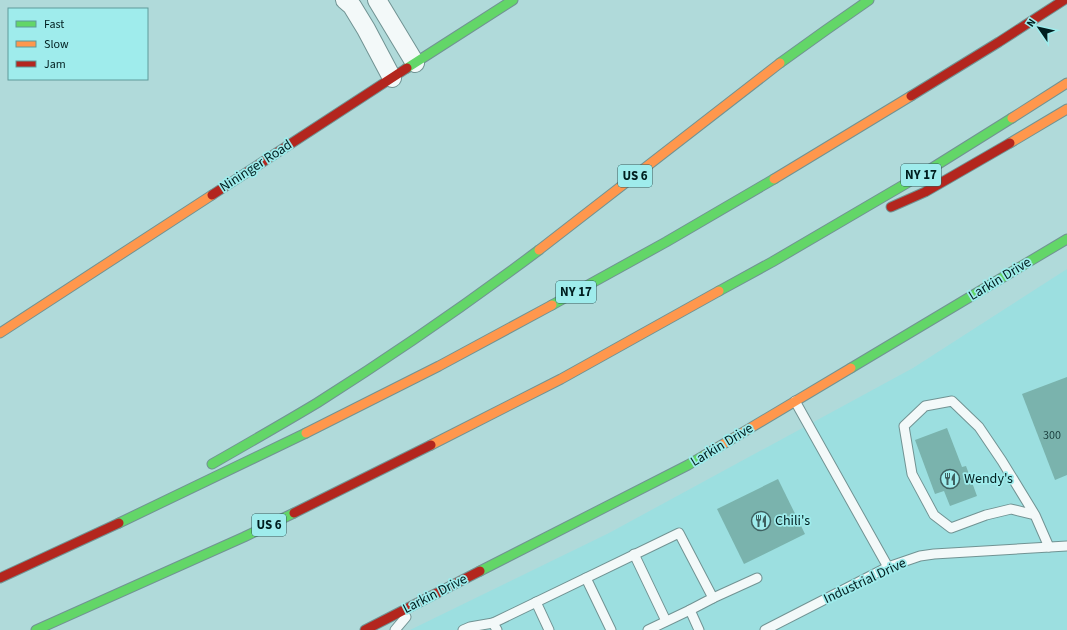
<svg xmlns="http://www.w3.org/2000/svg" width="1067" height="630" font-family="'Source Sans 3',sans-serif">
<style>
.built{fill:#9cdfe0}
.building{fill:#7ab3ad}
.lines{fill:none;stroke-linecap:round;stroke-linejoin:round}
.lane-casing{stroke:#719393;stroke-width:11}
.street-casing{stroke:#719393;stroke-width:20}
.fast-casing{stroke:#719393;stroke-width:11}
.slow-casing{stroke:#719393;stroke-width:11}
.jam-casing{stroke:#719393;stroke-width:11}
.lane{stroke:#f3f9f9;stroke-width:9}
.street{stroke:#f3f9f9;stroke-width:18}
.fast{stroke:#63d668;stroke-width:9}
.slow{stroke:#ff974d;stroke-width:9}
.jam{stroke:#b3261e;stroke-width:9}
.labels{text-anchor:middle;dominant-baseline:central;stroke-width:3.5;stroke-linejoin:round;paint-order:stroke}
.number-label{font-size:12px;fill:#1e4342}
.shield{fill:#9fecec;stroke:#305c5c;stroke-width:1}
.shield-label{font-size:13px;font-weight:bold;fill:#001e1f}
.street-label{font-size:14px;fill:#001e1f;stroke:#9fecec}
.poi-label{font-size:14px;fill:#001e1f;stroke:#9fecec;text-anchor:start}
</style>
<rect width="100%" height="100%" fill="#b0dada"/>
<polygon class="built" points="1067,269 1067,630 410,630 609,533 913,368"/>
<g class="building">
<polygon points="1067,377 1067,475 1055,480 1022,394"/>
<polygon points="947,428 962,467 966,466 977,496 950,506 944,491 935,494 915,440"/>
<polygon points="778,479 805,534 744,564 717,509"/>
</g>
<g class="lines">
<defs>
<g id="lane">
<polyline points="795,401 888,567"/>
<polyline points="1035,515 1011,509 986,515 951,528 934,515 912,474 904,426 925,406 952,401 979,427 1002,461 1035,515 1049,547"/>
<polyline points="634,554 666,621"/>
<polyline points="586,578 611,630"/>
<polyline points="713,598 757,578"/>
<polyline points="536,602 549,630"/>
<polyline points="395,630 406,617"/>
<polyline points="463,630 470,627 493,623"/>
<polyline points="497,630 493,623 679,533 713,598 690,610 699,630"/>
<polyline points="648,630 690,610"/>
<polyline points="765,630 888,567 920,556 934,554 1067,546"/>
</g>
<g id="street">
<polyline points="345,0 352,6 366,29 392,78"/>
<polyline points="377,0 415,63"/>
</g>
<g id="fast">
<polyline points="780,63 826,30 869,0"/>
<polyline points="407,68 513,0"/>
<polyline points="719,291 772,262 924,173 1012,118"/>
<polyline points="552,305 666,242 774,179"/>
<polyline points="851,368 1067,239"/>
<path d="M212,464C247,444 282,424 317,403C393,355 467,304 539,250"/>
<polyline points="119,523 306,433"/>
<polyline points="480,571 688,465 705,455"/>
<polyline points="36,630 244,537 294,513"/>
</g>
<g id="slow">
<polyline points="1012,118 1067,83"/>
<polyline points="1010,143 1067,109"/>
<polyline points="774,179 911,96"/>
<polyline points="539,250 780,63"/>
<polyline points="0,333 212,195"/>
<polyline points="306,433 439,366 552,305"/>
<polyline points="431,445 561,379 719,291"/>
<polyline points="705,455 851,368"/>
</g>
<g id="jam">
<polyline points="911,96 999,42 1064,0"/>
<polyline points="212,195 407,68"/>
<polyline points="891,207 925,192 1010,143"/>
<polyline points="294,513 431,445"/>
<polyline points="0,578 119,523"/>
<polyline points="365,630 480,571"/>
</g>
</defs>
<use href="#lane" class="lane-casing"/>
<use href="#street" class="street-casing"/>
<use href="#fast" class="fast-casing"/>
<use href="#slow" class="slow-casing"/>
<use href="#jam" class="jam-casing"/>
<use href="#lane" class="lane"/>
<use href="#street" class="street"/>
<use href="#fast" class="fast"/>
<use href="#slow" class="slow"/>
<use href="#jam" class="jam"/>
</g>
<defs>
<symbol id="restaurant-ring" viewBox="-11 -11 22 22"><circle r="9.5" fill="#9fecec" stroke="#3e6060" stroke-width="1.5"/><path d="M-5-6h1v4h1v-4h1v4h1v-4h1v5L-1.5 .5V6h-2V.5L-5-1ZM5-6V6H3V1.5H1.5Q1.5-4 5-6Z" fill="#3e6060"/></symbol>
</defs>
<g fill-rule="evenodd">
<use href="#restaurant-ring" x="939" y="468" width="22" height="22"/>
<use href="#restaurant-ring" x="750" y="510" width="22" height="22"/>
</g>
<g class="labels">
<g class="number-label">
<text x="1052" y="435">300</text>
</g>
<g class="shield">
<rect x="901" y="164" width="40" height="22" rx="3"/>
<rect x="618" y="165" width="34" height="22" rx="3"/>
<rect x="556" y="281" width="40" height="22" rx="3"/>
<rect x="252" y="514" width="34" height="22" rx="3"/>
</g>
<g class="shield-label">
<text x="921" y="175">NY 17</text>
<text x="635" y="176">US 6</text>
<text x="576" y="292">NY 17</text>
<text x="269" y="525">US 6</text>
</g>
<g class="street-label">
<text transform="translate(256 166) rotate(-33)">Nininger Road</text>
<text transform="translate(1000 279) rotate(-31)">Larkin Drive</text>
<text transform="translate(722 445) rotate(-31)">Larkin Drive</text>
<text transform="translate(865 581) rotate(-25)">Industrial Drive</text>
<text transform="translate(435 594) rotate(-27)">Larkin Drive</text>
</g>
<g class="poi-label">
<text x="964" y="479">Wendy's</text>
<text x="775" y="521">Chili's</text>
</g>
</g>
<rect x="8" y="8" width="140" height="72" fill="#9fecec" stroke="#5f9a9a"/>
<rect x="16" y="21" width="20" height="6" fill="#63d668" stroke="#5f9a9a"/>
<text x="44" y="28" font-size="12" fill="#001e1f">Fast</text>
<rect x="16" y="41" width="20" height="6" fill="#ff974d" stroke="#5f9a9a"/>
<text x="44" y="48" font-size="12" fill="#001e1f">Slow</text>
<rect x="16" y="61" width="20" height="6" fill="#b3261e" stroke="#5f9a9a"/>
<text x="44" y="68" font-size="12" fill="#001e1f">Jam</text>
<g transform="translate(1039 28) rotate(304)" stroke="#9fecec" stroke-width="3" paint-order="stroke">
<path d="M0-3L7 15L0 10L-7 15Z" fill="#001e1f"/>
<text y="-6" font-size="11" font-weight="bold" text-anchor="middle" fill="#001e1f">N</text>
</g>
</svg>
